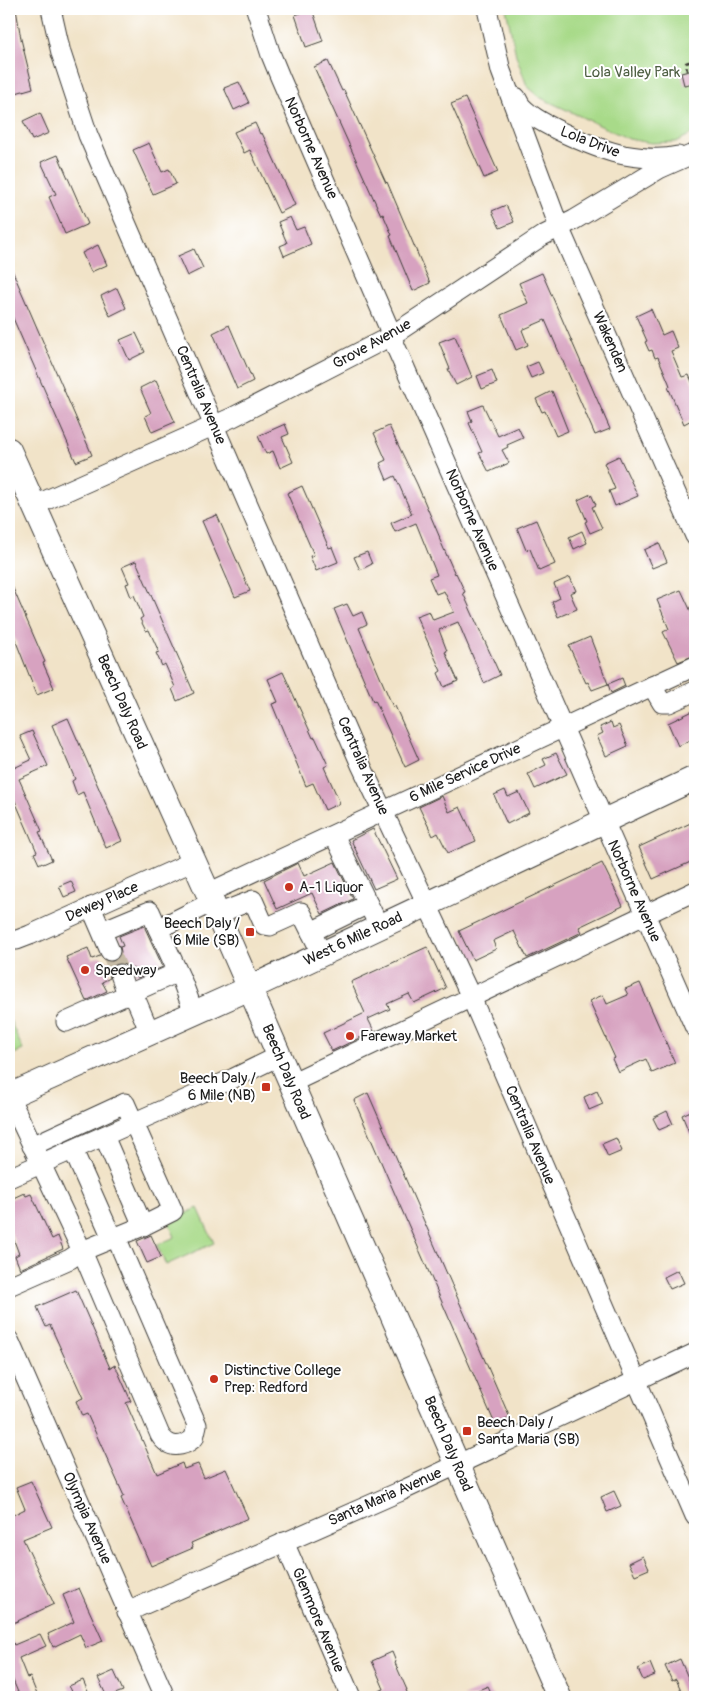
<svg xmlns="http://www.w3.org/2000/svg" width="704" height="1706" font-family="Pangolin,sans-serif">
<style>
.green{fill:#a8da89;stroke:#627b52}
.building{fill:#d7a2c0}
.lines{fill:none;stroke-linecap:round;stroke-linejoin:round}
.minor-tunnel{stroke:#c6bba6;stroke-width:19;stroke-dasharray:19 9;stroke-linecap:butt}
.minor-casing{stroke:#3c3a36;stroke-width:21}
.major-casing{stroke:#3c3a36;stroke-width:26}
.path{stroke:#3c3a36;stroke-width:2.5;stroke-dasharray:4 4;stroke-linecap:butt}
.minor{stroke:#fff;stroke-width:19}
.major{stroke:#fff;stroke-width:24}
.poi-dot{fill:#c8321e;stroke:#fff;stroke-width:2}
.labels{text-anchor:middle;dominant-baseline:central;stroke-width:4;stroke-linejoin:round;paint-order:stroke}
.park-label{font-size:15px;fill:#4d5e42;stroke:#fff}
.street-label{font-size:15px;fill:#1c1c1c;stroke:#fff}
.poi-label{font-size:15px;fill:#1c1c1c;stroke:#fff;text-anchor:start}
</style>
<rect width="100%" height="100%" fill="#fff"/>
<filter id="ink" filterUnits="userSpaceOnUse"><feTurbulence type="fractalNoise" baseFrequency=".02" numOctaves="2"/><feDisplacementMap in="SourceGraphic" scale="10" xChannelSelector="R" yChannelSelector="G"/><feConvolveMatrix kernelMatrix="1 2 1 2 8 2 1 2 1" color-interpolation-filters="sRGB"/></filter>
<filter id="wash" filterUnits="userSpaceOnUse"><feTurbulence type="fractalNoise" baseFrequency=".0096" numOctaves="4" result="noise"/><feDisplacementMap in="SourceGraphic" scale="20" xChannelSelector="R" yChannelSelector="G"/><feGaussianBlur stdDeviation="1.12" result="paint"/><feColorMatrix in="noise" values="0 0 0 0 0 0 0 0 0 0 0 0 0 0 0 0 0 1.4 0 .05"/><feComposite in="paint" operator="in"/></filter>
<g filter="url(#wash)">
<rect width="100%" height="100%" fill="#f1e3c8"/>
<g class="green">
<polygon points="506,9 695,9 695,132 676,142 651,143 629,139 541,98 527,86 516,55"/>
<polygon points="9,1018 23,1050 9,1056"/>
<polygon points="198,1208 214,1243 166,1265 157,1245 175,1237 168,1221"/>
</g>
<g id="blocks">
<g class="building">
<polygon points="9,9 16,9 21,39 33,88 9,95"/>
<polygon points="312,9 323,41 306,47 295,15"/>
<polygon points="328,61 342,91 344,90 386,183 387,182 430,283 413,291 390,236 392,235 383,214 381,215 314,67"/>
<polygon points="693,70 695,83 684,85 681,73"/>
<polygon points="239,82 249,103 234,110 224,88"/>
<polygon points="465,98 498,172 484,178 451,104"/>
<polygon points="40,113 49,133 32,140 23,121"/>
<polygon points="255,123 260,134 262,133 295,205 279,213 250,150 244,153 234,132"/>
<polygon points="149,143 162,172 169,169 176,184 153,194 133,150"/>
<polygon points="58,155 88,224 65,234 49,197 56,194 41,162"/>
<polygon points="506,205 514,222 500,228 492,211"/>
<polygon points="290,217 296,230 304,227 311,244 284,256 280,246 287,243 278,222"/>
<polygon points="98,245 107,265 91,272 82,253"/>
<polygon points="194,249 203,268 187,276 178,256"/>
<polygon points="9,263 92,455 76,462 9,309"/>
<polygon points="542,273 610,429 595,435 545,320 522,330 528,345 516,350 501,315 528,303 519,283"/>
<polygon points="117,288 126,308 110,316 101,296"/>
<polygon points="651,309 662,335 671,331 678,348 671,351 682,377 689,375 695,389 695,418 684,424 668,387 670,386 669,383 658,357 655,358 652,350 649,351 645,342 647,341 636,316"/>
<polygon points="229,325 253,381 237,389 213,333"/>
<polygon points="136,333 145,352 129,360 120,340"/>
<polygon points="455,336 472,377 456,385 448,369 450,369 439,342"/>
<polygon points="538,362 543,373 531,378 526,367"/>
<polygon points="492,370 497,383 482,389 477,376"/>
<polygon points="156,380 175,422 152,432 145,416 151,413 140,388"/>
<polygon points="552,391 568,431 556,436 545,411 542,412 536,399"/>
<polygon points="483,405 498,436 518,427 523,438 507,445 508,447 502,450 509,463 489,472 479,453 482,452 469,423 472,421 468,411"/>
<polygon points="285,424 289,434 282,437 293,462 280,468 273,451 266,454 258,436"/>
<polygon points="389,426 417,484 440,538 439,538 455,574 456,573 465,592 463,593 500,675 484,683 458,622 439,630 447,651 445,652 458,681 444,687 438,673 441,671 416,616 429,611 433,620 454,612 444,591 436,594 429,578 437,575 416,523 395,532 391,523 412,514 395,476 387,480 380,463 386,460 374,433"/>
<polygon points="619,456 638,496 615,506 609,491 615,489 604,463"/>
<polygon points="302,486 329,548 332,547 338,562 316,571 310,556 314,555 287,493"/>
<polygon points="591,494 596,505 592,507 602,528 590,533 585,522 587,521 578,500"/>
<polygon points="217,515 250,591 235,597 202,521"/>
<polygon points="536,520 555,564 539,571 530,549 526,550 517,528"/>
<polygon points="582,531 587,543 574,549 569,537"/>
<polygon points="659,543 667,562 652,568 644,550"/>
<polygon points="367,552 372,564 360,570 354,557"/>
<polygon points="136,561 194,693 177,701 172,689 175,687 165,664 162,666 156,653 159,652 149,630 146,631 140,619 143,617 134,595 131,597 126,584 129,583 122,567"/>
<polygon points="570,577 576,591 570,593 577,609 558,617 552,602 560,598 554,584"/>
<polygon points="9,579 45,662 43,663 54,688 37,695 9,624"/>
<polygon points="681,590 695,620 695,655 678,662 663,632 669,629 657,600"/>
<polygon points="347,604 353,616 362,612 367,624 359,628 393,707 395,706 419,760 405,767 375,700 373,701 334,609"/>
<polygon points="590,637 608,684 592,690 588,682 586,683 569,646"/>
<polygon points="283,672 313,738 315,737 328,765 324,767 340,803 325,810 313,783 306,786 272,704 278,702 268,679"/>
<polygon points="622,678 625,686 611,693 608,684"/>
<polygon points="695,710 695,738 678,746 668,723"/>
<polygon points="68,718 122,841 106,848 83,792 77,795 72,781 75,779 52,725"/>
<polygon points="611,722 613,728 619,725 628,746 606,756 597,736 603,733 600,727"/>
<polygon points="32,731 48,766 19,779 42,831 39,832 52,860 43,864 42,862 39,864 34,853 37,852 9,787 9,756 14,768 31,760 20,736"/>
<polygon points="556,753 567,774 535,789 528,774 546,765 543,759"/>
<polygon points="505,790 508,797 519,792 529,813 507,824 494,795"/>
<polygon points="442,796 449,812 460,807 476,841 448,853 438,833 433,836 419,807"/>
<polygon points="695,821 695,860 653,879 639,847"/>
<polygon points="373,829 397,879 374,889 351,840"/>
<polygon points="335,862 353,899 322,914 312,893 277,909 264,880 298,863 304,876"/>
<polygon points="602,863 623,906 579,927 582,932 527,958 514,931 493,941 496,949 473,960 459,931"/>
<polygon points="71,881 76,892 64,897 59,886"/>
<polygon points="144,926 163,967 137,978 133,968 130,969 123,963 116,964 111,967 109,971 110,978 102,982 107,991 86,1001 66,957 88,948 92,959 100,956 104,960 109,962 114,961 119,957 121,952 120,947 123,946 119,936"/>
<polygon points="427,947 446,988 414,1003 409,994 387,1004 390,1009 368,1019 374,1031 332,1051 323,1033 365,1013 351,982"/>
<polygon points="640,983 675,1063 652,1073 646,1059 618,1072 612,1059 615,1058 589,1001 603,995 607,1004 628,995 625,989"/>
<polygon points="597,1091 603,1104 589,1110 584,1097"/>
<polygon points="368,1093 510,1418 495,1424 354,1100"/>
<polygon points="695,1109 695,1147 682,1115"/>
<polygon points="667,1111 673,1124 659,1130 653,1118"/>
<polygon points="616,1138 622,1151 608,1157 602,1144"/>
<polygon points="24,1193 26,1196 31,1194 52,1239 58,1236 63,1249 20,1269 15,1256 19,1254 9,1227 9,1200"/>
<polygon points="151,1235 161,1257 147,1263 137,1241"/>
<polygon points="678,1270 684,1283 670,1289 664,1277"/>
<polygon points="76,1290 110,1368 115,1365 131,1401 126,1403 157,1474 182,1463 184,1469 198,1464 204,1478 226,1469 248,1518 191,1543 193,1548 151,1566 121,1498 124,1496 87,1414 82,1416 76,1401 83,1398 50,1325 46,1327 37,1307"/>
<polygon points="31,1481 52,1527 23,1539 54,1604 9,1625 9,1517 25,1509 16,1487"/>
<polygon points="614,1491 621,1506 607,1512 601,1497"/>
<polygon points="643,1556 649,1569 635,1575 629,1563"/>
<polygon points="79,1588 103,1641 86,1648 80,1634 53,1647 48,1634 74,1622 63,1595"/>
<polygon points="9,1634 14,1645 40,1634 46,1646 19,1658 27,1678 30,1677 38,1697 20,1697 9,1671"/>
<polygon points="392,1652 396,1662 395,1663 407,1690 406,1690 409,1697 364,1697 384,1689 372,1661"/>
<polygon points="680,1659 695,1694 695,1697 684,1697 676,1679 672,1681 665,1666"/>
<polygon points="650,1663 655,1675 643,1680 638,1669"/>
<polygon points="114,1671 123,1691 107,1697 98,1678"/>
<polygon points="83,1680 88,1692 75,1697 69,1686"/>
<polygon points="488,1686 493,1697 462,1697"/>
</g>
</g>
</g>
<g filter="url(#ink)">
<use href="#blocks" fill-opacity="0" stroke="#3c3a36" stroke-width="1"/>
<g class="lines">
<polyline class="minor-tunnel" points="110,951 120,974"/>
<defs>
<g id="minor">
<polyline points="51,9 61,53 88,135 361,765 471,997 695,1516"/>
<polyline points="256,9 271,55 280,77 388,326 391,336 695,1028"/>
<polyline points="487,9 501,71 559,227 695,536"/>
<path d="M516,97C518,100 519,104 522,107C539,125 599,150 624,155C641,158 661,160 678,156"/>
<polyline points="33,506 233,417 391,336 542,236 574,220 659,169 695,153"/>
<polyline points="652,686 662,703 669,703 695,691"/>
<polyline points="334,835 379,926"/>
<polyline points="208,893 695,666"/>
<polyline points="91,907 110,951"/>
<polyline points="217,914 253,900 264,925 270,926 301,912 322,954"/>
<polyline points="102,931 150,911 158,929"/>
<polyline points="311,932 368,904"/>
<polyline points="9,940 17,940 30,935 194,861"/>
<polyline points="120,974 127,994 137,1002 150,1033"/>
<polyline points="194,1013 182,981 158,929 212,902"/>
<polyline points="66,1022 176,973"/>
<polyline points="291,1083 695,891"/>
<path d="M9,1096L82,1251L160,1435C169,1449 182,1448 194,1438L197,1425L116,1237"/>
<polyline points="104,1136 143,1226"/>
<polyline points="73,1150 112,1238"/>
<polyline points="9,1178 234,1078 279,1056"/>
<polyline points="9,1286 70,1259 82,1251 143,1226 173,1211 125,1103 32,1146"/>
<polyline points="9,1340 165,1697"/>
<polyline points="284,1542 351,1697"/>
<polyline points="127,1612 399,1492 695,1353"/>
</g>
<g id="major">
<polyline points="9,450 209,895 559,1697"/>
<polyline points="9,1096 250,988 695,778"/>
</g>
</defs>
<use href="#minor" class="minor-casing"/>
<use href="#major" class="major-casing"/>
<polyline class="path" points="687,71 686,63 689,62 695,56"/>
<use href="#minor" class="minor"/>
<use href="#major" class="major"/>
</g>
</g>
<g class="poi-dot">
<circle cx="289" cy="887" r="5"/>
<rect x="245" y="927" width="10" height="10" rx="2.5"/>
<circle cx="85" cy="970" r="5"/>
<circle cx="350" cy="1036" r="5"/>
<rect x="261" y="1082" width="10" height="10" rx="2.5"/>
<circle cx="214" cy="1379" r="5"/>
<rect x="462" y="1426" width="10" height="10" rx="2.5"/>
</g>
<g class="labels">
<g class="park-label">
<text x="632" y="72">Lola Valley Park</text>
</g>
<g class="street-label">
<text transform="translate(590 142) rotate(21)">Lola Drive</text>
<text transform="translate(311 148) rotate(66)">Norborne Avenue</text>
<text transform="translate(610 342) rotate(66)">Wakenden</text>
<text transform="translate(372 344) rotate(-29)">Grove Avenue</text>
<text transform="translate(201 395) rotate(67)">Centralia Avenue</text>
<text transform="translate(472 520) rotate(66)">Norborne Avenue</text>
<text transform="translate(122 702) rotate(66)">Beech Daly Road</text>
<text transform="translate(363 766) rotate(66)">Centralia Avenue</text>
<text transform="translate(465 773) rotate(-25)">6 Mile Service Drive</text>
<text transform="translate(634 891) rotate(66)">Norborne Avenue</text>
<text transform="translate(102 902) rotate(-24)">Dewey Place</text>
<text transform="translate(353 939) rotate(-25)">West 6 Mile Road</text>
<text transform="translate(286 1072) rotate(67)">Beech Daly Road</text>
<text transform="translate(530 1135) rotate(67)">Centralia Avenue</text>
<text transform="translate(448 1444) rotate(67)">Beech Daly Road</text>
<text transform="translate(385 1497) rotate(-24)">Santa Maria Avenue</text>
<text transform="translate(87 1518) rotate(66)">Olympia Avenue</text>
<text transform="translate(318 1620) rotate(67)">Glenmore Avenue</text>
</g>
<g class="poi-label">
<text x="299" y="887">A-1 Liquor</text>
<text x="240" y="923" text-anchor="end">Beech Daly /<tspan x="240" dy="17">6 Mile (SB)</tspan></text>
<text x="95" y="970">Speedway</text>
<text x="360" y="1036">Fareway Market</text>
<text x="256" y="1078" text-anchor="end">Beech Daly /<tspan x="256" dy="17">6 Mile (NB)</tspan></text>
<text x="224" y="1370">Distinctive College<tspan x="224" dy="17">Prep: Redford</tspan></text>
<text x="477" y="1422">Beech Daly /<tspan x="477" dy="17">Santa Maria (SB)</tspan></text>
</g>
</g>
<rect width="704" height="1706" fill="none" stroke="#fff" stroke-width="30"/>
</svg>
